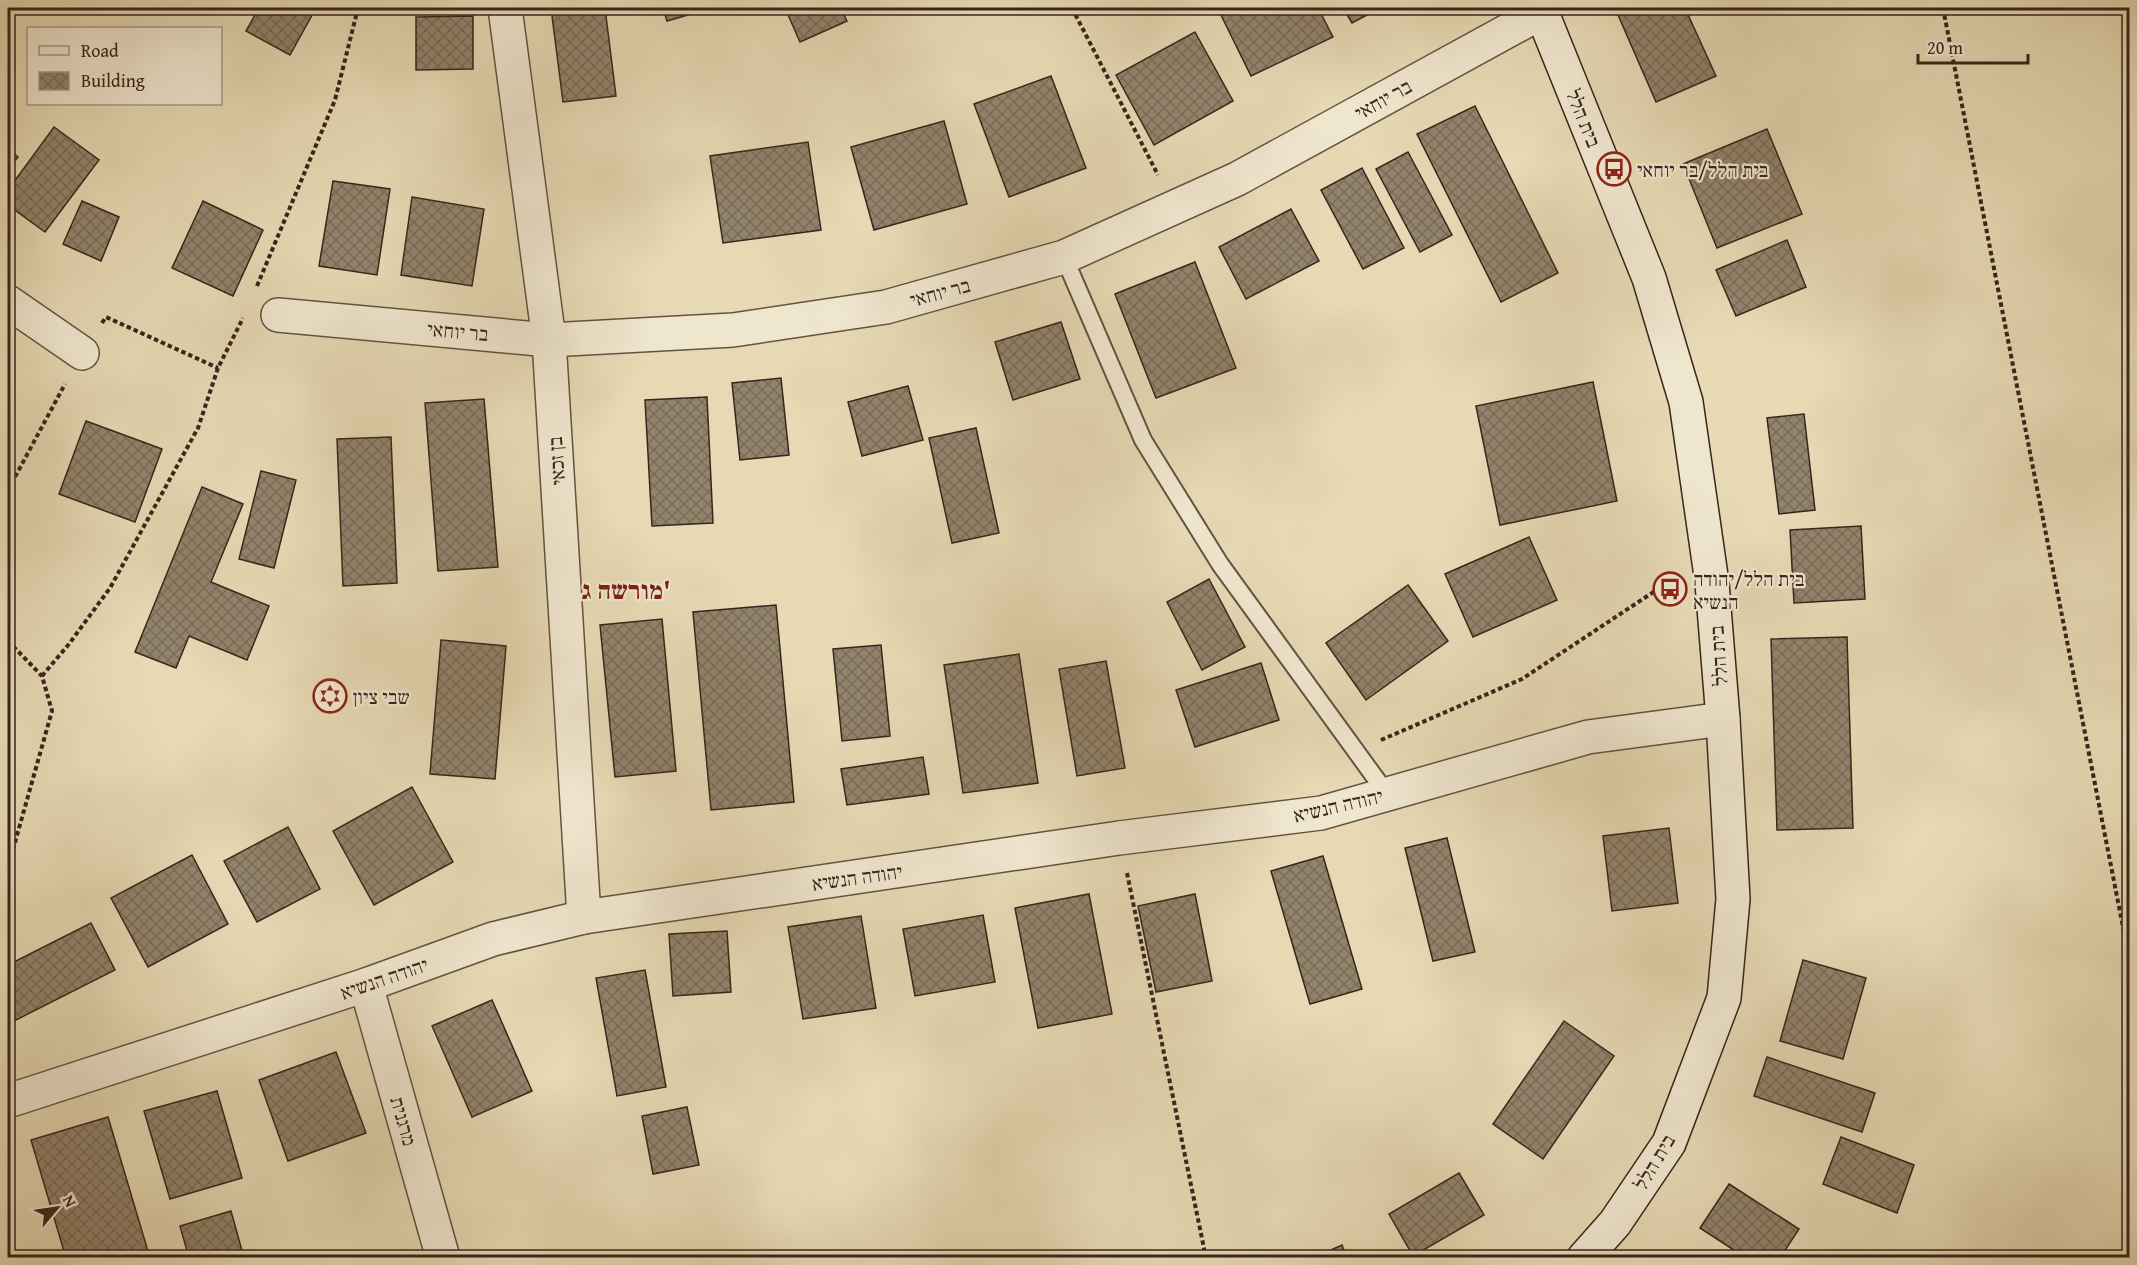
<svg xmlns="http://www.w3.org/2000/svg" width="2137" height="1265" font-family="'Gentium Book Plus','Frank Ruhl Libre',serif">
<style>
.building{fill:url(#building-cross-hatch);stroke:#38251c;stroke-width:1.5}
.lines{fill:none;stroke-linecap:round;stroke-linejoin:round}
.lane-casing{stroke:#645242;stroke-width:20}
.street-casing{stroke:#645242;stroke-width:36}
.secondary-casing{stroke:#38251c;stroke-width:36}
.path{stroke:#38251c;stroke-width:4;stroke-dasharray:4.5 3;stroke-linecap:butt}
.lane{stroke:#efe6ce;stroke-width:16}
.street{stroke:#efe6ce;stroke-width:33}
.secondary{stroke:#efe6ce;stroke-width:33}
.labels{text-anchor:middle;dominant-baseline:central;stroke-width:4.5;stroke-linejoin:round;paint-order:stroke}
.street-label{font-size:20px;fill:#38251c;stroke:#efe6ce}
.poi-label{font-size:20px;fill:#38251c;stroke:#efe6ce;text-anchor:start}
.district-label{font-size:26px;font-weight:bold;fill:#7a1f14;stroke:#efe6ce}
</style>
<defs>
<pattern id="building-cross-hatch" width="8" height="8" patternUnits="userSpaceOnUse" patternTransform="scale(1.5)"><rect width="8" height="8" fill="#92836b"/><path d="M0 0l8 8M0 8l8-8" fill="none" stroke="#786b57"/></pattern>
</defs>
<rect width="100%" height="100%" fill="#e6d9b4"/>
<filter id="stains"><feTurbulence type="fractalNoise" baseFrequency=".00333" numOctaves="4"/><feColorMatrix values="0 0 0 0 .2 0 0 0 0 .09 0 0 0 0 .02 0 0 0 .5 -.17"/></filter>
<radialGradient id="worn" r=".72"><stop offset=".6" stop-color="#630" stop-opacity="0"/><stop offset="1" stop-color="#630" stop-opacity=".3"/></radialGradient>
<g class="building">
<polygon points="259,8 316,8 290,55 246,31"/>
<polygon points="551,8 605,8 616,96 563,102"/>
<polygon points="663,8 712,8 667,21"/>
<polygon points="785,8 841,8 847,21 800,42"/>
<polygon points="1222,8 1318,8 1333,37 1251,76 1218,9"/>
<polygon points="1343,8 1380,8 1352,23"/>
<polygon points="1615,8 1685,8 1716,76 1656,102"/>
<polygon points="473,16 473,69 416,70 416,17"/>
<polygon points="1195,32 1233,101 1154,145 1116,75"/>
<polygon points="1051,76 1086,168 1009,197 974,104"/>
<polygon points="1475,106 1558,273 1501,302 1417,134"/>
<polygon points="944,121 967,204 874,230 851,147"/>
<polygon points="54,127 99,160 45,232 8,205 8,190"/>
<polygon points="1767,129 1802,214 1717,248 1683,164"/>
<polygon points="808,142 821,230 723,243 710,156"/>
<polygon points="8,148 18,157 8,169"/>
<polygon points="1408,152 1452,235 1420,252 1376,169"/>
<polygon points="1362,168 1404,248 1363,269 1321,190"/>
<polygon points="333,181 390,189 377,275 319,266"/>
<polygon points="412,197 484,209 472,286 401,275"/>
<polygon points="82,201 119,217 101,261 63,244"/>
<polygon points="203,201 263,230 233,296 172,268"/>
<polygon points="1291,209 1319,261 1246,299 1219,247"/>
<polygon points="1787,240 1806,287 1736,316 1716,270"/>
<polygon points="1195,262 1236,368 1156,398 1115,294"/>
<polygon points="1061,322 1080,379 1013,400 995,342"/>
<polygon points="781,378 789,455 740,460 732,383"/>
<polygon points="1593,382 1617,501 1500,525 1476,406"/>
<polygon points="908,386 923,440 862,456 848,402"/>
<polygon points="707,397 713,523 652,526 645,400"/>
<polygon points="484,399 498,567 438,571 425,403"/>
<polygon points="1804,414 1815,510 1779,514 1767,418"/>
<polygon points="86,421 162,449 135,522 59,494"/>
<polygon points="976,428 999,533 952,543 929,438"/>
<polygon points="391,437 397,583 343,586 337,439"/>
<polygon points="261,471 296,480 274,568 239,559"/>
<polygon points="202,487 243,504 211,582 269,606 247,660 189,636 176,668 135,652"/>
<polygon points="1861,526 1865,599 1794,603 1790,530"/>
<polygon points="1529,537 1557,600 1473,637 1445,574"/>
<polygon points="1209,579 1245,647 1202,670 1167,602"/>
<polygon points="1408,585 1448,641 1366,700 1326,643"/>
<polygon points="776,605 794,802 711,810 693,612"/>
<polygon points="662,619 676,771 615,777 600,625"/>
<polygon points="1847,637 1853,828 1777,830 1771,639"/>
<polygon points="441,640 506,646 495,779 430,774"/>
<polygon points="881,645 890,736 842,741 833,649"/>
<polygon points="1019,654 1038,783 963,793 944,665"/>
<polygon points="1106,661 1125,768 1077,776 1059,669"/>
<polygon points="1261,663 1279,720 1195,747 1176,690"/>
<polygon points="923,757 929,794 847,805 841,769"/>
<polygon points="412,787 453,862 374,905 333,831"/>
<polygon points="288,827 320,889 257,922 224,861"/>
<polygon points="1669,828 1678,903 1612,911 1603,836"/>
<polygon points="1447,838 1475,952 1433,961 1405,848"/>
<polygon points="192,855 228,924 148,967 111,898"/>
<polygon points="1323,856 1362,989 1310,1004 1271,871"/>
<polygon points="1089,894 1112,1014 1038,1028 1015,908"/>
<polygon points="1195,894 1212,981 1156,992 1138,906"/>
<polygon points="983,915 995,982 915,996 903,929"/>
<polygon points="861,916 876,1008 803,1019 788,927"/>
<polygon points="91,923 115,970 8,1024 8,965"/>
<polygon points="727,931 731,992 673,996 669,934"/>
<polygon points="1803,960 1866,978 1843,1059 1780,1041"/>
<polygon points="645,970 666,1087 617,1096 596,978"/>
<polygon points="492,1000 532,1091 472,1117 432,1026"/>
<polygon points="1564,1021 1614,1056 1543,1159 1493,1124"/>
<polygon points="336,1052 366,1133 288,1161 259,1080"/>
<polygon points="1767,1057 1875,1093 1862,1132 1754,1096"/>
<polygon points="217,1091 242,1178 170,1199 144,1111"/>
<polygon points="687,1107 699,1165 653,1174 642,1116"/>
<polygon points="108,1117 150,1258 66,1258 31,1140"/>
<polygon points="1841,1137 1914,1165 1897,1213 1823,1184"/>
<polygon points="1459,1173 1484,1215 1413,1256 1389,1214"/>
<polygon points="1729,1184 1799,1229 1780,1258 1746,1258 1700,1228"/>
<polygon points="231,1211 244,1258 189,1258 180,1226"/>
<polygon points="1342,1245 1347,1258 1313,1258"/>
</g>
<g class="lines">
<defs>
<polyline id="lane" points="1064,257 1143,440 1220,564 1387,794"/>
<g id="street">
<polyline points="505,8 549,340 584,917"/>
<polyline points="8,302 82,353"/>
<polyline points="278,315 549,340 733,330 886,307 1064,257 1237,179 1542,12"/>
<polyline points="366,985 443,1258"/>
<polyline points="8,1101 366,985 493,939 584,917 1119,838 1321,813 1588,737 1723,719"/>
</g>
<polyline id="secondary" points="1540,8 1649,278 1686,402 1712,583 1723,719 1733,899 1724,998 1669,1143 1615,1223 1584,1258"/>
</defs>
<use href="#lane" class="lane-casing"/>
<use href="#street" class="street-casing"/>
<use href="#secondary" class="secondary-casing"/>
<g class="path">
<polyline points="1072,8 1158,175"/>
<polyline points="1943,8 2130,963"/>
<polyline points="257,286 335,100 358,8"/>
<polyline points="102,323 106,317 218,368"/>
<polyline points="8,490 65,384"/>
<polyline points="8,641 42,676 52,711 12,853 8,852"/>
<polyline points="42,676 69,644 110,588 198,428 218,368 243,318"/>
<polyline points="1381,740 1522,679 1658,589 1679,586"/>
<polyline points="8,867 12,853"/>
<polyline points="1127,873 1206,1258"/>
</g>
<use href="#lane" class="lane"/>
<use href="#street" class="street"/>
<use href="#secondary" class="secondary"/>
</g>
<defs>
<symbol id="bus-ring" viewBox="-11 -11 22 22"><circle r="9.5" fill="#efe6ce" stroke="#8f2418" stroke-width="1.5"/><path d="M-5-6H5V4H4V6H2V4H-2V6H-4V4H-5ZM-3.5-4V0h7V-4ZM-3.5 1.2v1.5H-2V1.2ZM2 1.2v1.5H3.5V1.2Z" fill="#8f2418"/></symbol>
<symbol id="synagogue-ring" viewBox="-11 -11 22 22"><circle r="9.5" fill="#efe6ce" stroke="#8f2418" stroke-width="1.5"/><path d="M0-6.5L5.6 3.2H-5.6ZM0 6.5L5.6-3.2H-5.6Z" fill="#8f2418"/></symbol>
</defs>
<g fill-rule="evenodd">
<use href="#bus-ring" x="1595" y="150" width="38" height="38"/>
<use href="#bus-ring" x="1651" y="570" width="38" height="38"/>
<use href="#synagogue-ring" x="311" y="677" width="38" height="38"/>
</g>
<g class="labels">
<g class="street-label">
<text transform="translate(1383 99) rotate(-29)">בר יוחאי</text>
<text transform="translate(1584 118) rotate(68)">בית הלל</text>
<text transform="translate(940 292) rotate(-15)">בר יוחאי</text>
<text transform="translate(458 331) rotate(5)">בר יוחאי</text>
<text transform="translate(556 461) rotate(-94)">בן זכאי</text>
<text transform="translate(1718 656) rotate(-94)">בית הלל</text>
<text transform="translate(1338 805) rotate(-13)">יהודה הנשיא</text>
<text transform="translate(857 877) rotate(-8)">יהודה הנשיא</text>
<text transform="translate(384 978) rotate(-19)">יהודה הנשיא</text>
<text transform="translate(404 1121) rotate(74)">מרגנית</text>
<text transform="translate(1654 1162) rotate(-59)">בית הלל</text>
</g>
<g class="poi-label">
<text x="1637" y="169">בית הלל/בר יוחאי</text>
<text x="1693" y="578">בית הלל/יהודה<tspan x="1693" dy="23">הנשיא</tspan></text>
<text x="353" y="696">שבי ציון</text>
</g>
<g class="district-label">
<text x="626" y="589">מורשה ג'</text>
</g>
</g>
<rect width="2137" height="1265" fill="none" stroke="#e6d9b4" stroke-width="30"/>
<rect x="9" y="9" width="2119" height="1247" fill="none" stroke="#38251c" stroke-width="3"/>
<rect x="15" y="15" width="2107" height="1235" fill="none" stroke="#38251c" stroke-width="1.5"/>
<rect x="27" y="27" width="195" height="78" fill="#efe6ce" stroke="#a69987" stroke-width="1.5"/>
<rect x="39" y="46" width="30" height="9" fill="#efe6ce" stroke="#a69987" stroke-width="1.5"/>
<text x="81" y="57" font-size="18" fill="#38251c">Road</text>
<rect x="39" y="72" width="30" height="18" fill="url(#building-cross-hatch)" stroke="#a69987" stroke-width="1.5"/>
<text x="81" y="87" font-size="18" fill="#38251c">Building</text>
<g transform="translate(57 1208) rotate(61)" stroke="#efe6ce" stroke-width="4.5" paint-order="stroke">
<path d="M0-4.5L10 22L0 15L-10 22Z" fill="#38251c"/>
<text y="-9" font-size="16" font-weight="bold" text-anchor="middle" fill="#38251c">N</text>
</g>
<path d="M1918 54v9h110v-9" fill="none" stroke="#38251c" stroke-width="3"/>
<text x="1927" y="54" font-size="18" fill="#38251c" stroke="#efe6ce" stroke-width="4.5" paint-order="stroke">20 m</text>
<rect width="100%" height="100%" filter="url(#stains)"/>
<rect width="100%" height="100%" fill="url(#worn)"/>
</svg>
